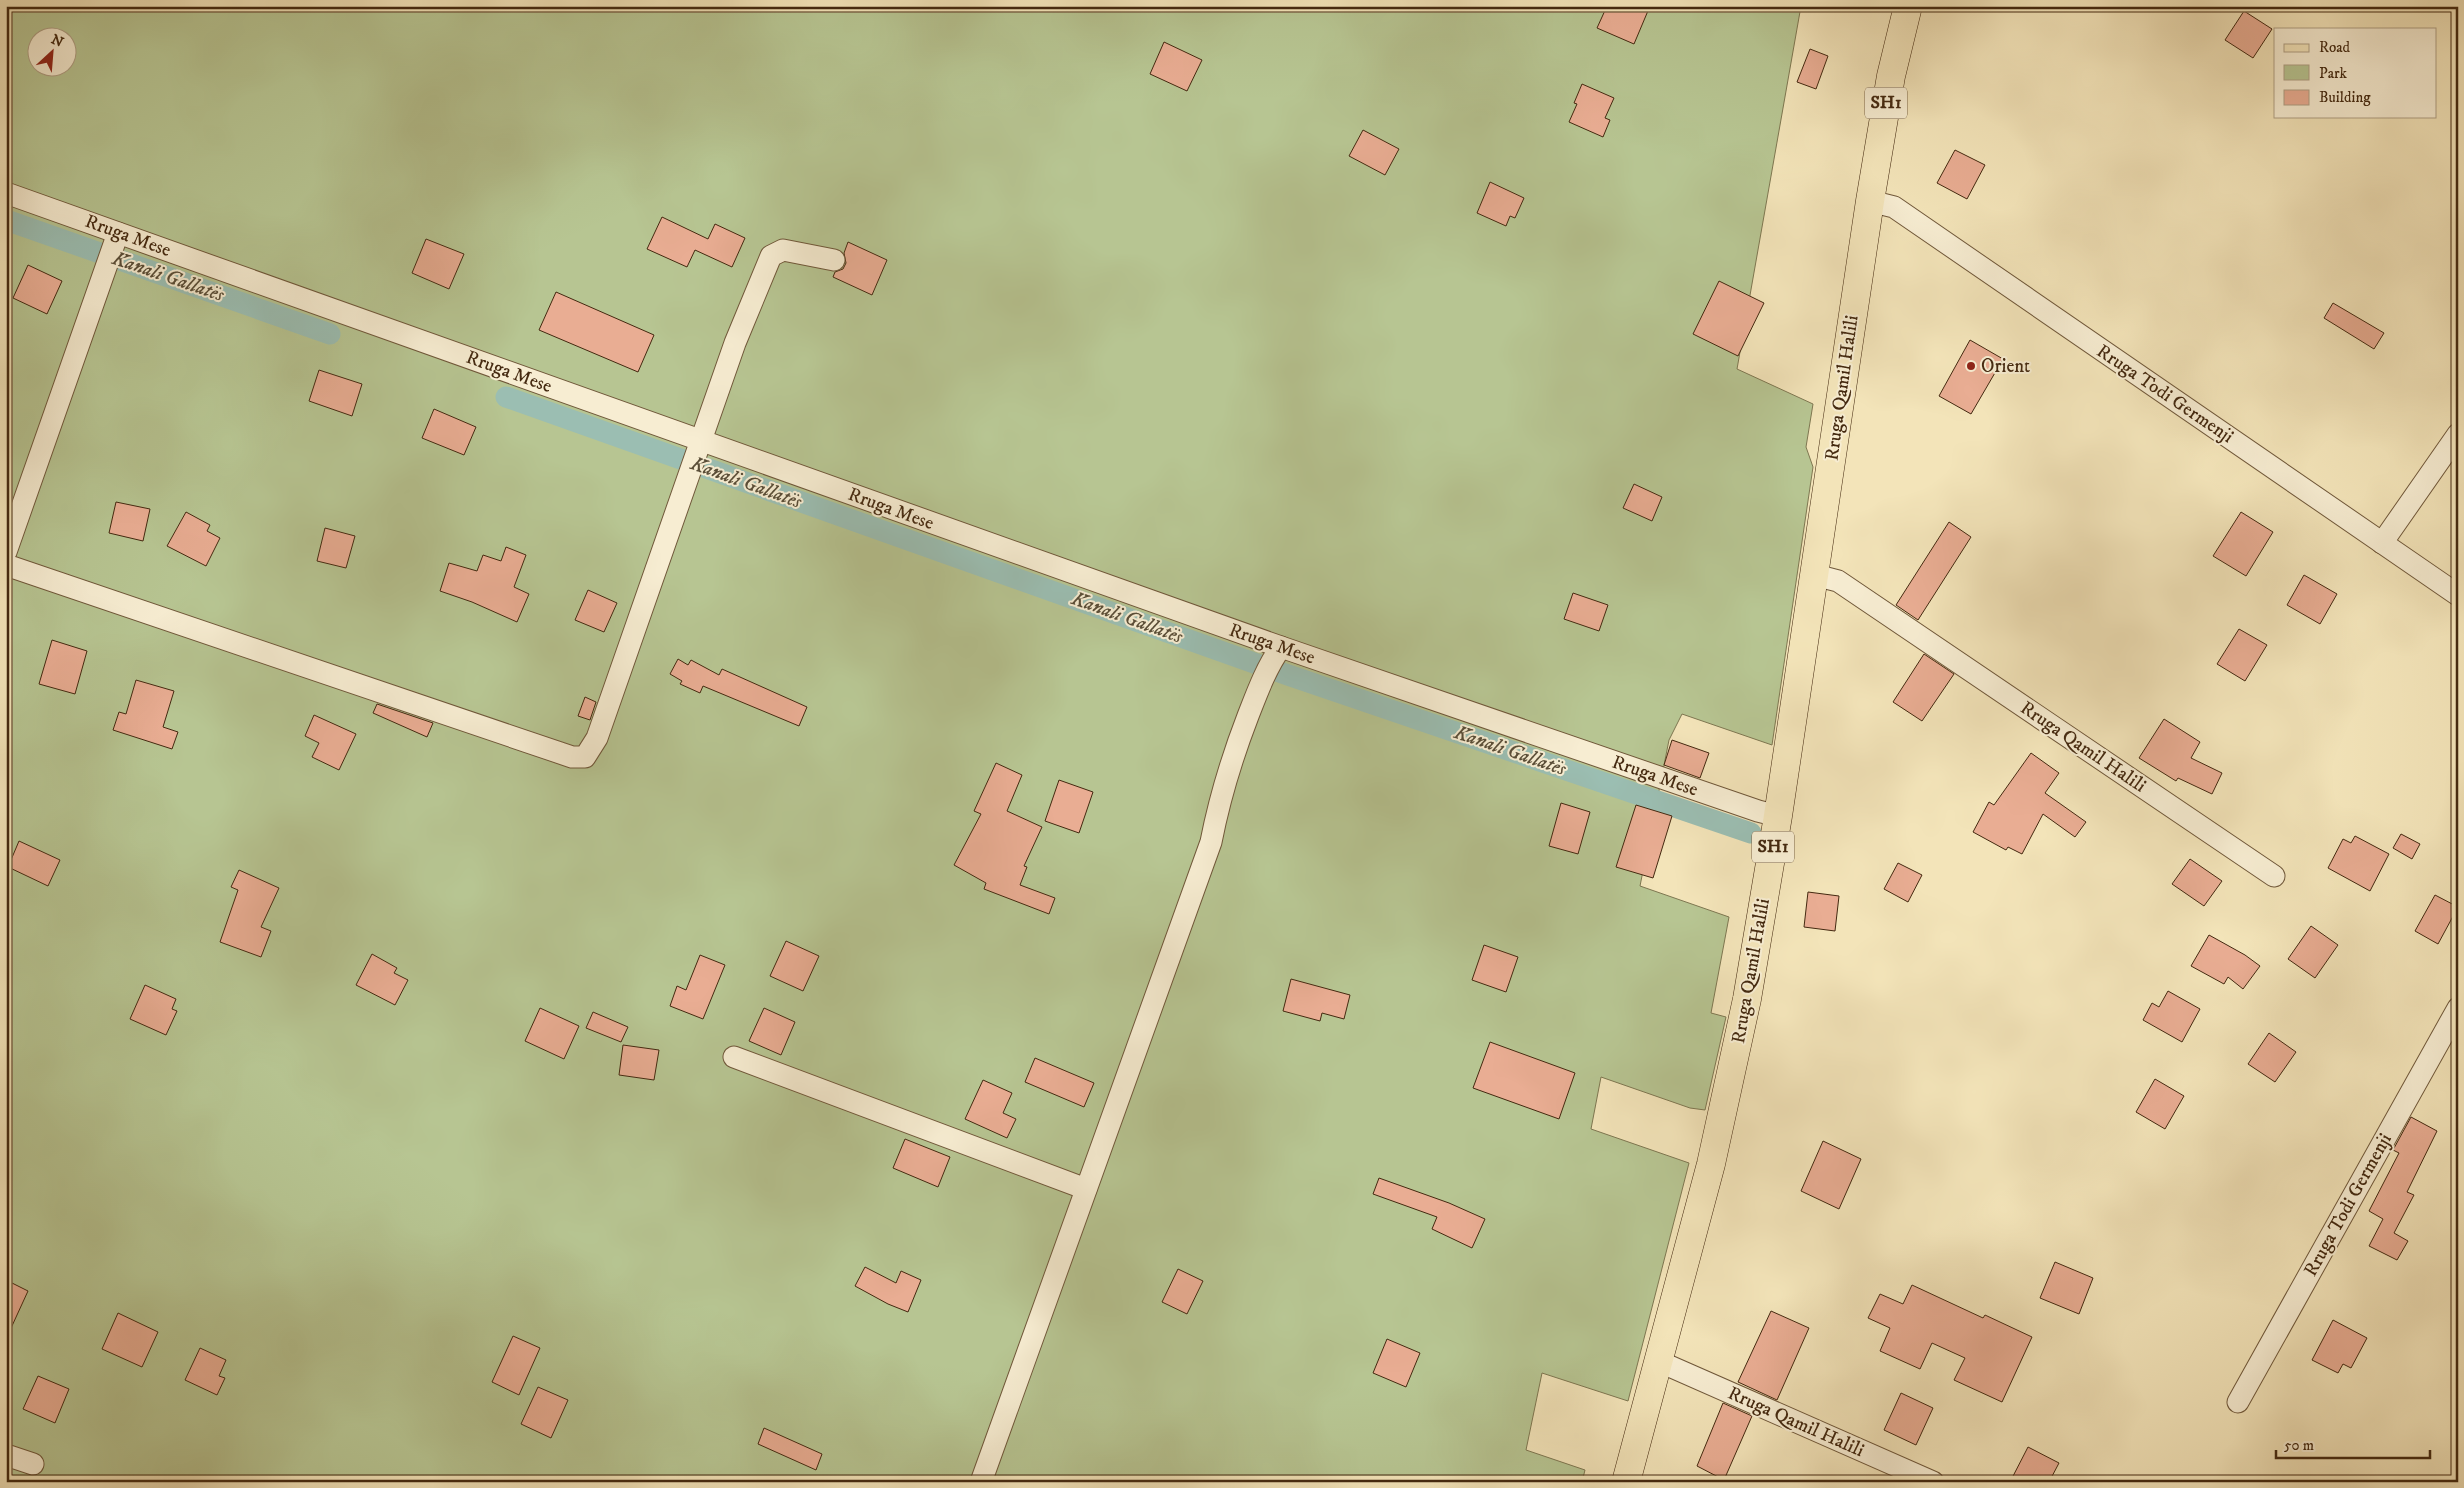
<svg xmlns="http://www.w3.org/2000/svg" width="2464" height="1488" font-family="'IM FELL DW Pica',serif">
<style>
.green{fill:#b7c592;stroke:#7e7751;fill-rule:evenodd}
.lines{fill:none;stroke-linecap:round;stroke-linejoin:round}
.canal{stroke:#9bbeb2;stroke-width:21}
.building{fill:#e9ad93;stroke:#442910}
.minor-casing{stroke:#70583a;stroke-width:23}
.major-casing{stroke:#442910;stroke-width:29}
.minor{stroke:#f7edd2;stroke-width:21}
.major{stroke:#f3e4b9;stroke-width:28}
.poi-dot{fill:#8f2418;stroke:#f7edd2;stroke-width:2}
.labels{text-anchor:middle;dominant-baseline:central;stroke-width:4;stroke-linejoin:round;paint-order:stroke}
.shield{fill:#f7edd2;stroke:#7a644a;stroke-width:1}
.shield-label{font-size:18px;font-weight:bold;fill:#442910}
.street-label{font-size:19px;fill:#442910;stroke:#f7edd2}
.poi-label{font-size:19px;fill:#442910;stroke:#f7edd2;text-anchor:start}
.water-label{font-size:20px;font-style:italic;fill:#5a4e38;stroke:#f7edd2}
</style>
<rect width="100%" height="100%" fill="#f3e4b9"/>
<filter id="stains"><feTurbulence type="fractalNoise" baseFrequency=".004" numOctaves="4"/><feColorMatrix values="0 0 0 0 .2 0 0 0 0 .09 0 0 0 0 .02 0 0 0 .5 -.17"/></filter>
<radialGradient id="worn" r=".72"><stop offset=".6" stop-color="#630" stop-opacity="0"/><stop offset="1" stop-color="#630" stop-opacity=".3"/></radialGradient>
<path class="green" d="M6,6H1801L1737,369L1813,404L1806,447L1813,467L1772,745L1682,714L1669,740L1640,886L1729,917L1711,1013L1726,1017L1705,1110L1690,1108L1601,1077L1591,1129L1689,1163L1628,1401L1542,1373L1526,1450L1585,1470L1582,1482H6ZM38,38H68V68H38Z"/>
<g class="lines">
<g class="canal">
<polyline points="6,220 330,334"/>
<polyline points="506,397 1288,675 1751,833"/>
</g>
</g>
<g class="building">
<polygon points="1607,6 1650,6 1634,44 1597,28"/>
<polygon points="2244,11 2272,29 2253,58 2225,40"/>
<polygon points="1164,42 1202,60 1187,91 1150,74"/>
<polygon points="1810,49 1828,56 1816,89 1797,82"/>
<polygon points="1582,84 1614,98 1605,118 1610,120 1603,137 1569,122 1577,104 1574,103"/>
<polygon points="1363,130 1399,149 1385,175 1349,156"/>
<polygon points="1955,150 1985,165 1967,199 1937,183"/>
<polygon points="1490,182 1524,198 1515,218 1510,216 1506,226 1477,213"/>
<polygon points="662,217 708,239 715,224 745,238 732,267 695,250 687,267 647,249"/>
<polygon points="426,239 464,254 449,289 412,273"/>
<polygon points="848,242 887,260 872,295 833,277 835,272 843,269 846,263 844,253"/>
<polygon points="28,265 62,281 47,314 13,298"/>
<polygon points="1719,281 1764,303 1738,356 1693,334"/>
<polygon points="556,292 654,335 638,372 539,330"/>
<polygon points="2333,303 2384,333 2374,349 2324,318"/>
<polygon points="1970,340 2003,359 1971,414 1939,396"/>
<polygon points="319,370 362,384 352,416 309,401"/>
<polygon points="434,409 476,427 464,455 422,438"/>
<polygon points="1634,484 1662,497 1652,521 1623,508"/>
<polygon points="116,502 150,509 143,541 109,533"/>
<polygon points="186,512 210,525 207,531 220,538 206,566 167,546"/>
<polygon points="2241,512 2273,532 2246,576 2213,556"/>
<polygon points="1949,522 1971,537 1918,620 1896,605"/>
<polygon points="325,528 355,536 346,568 317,561"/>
<polygon points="506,547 526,555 514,587 529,594 517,622 472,602 440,591 449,563 477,571 483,555 501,561"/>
<polygon points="2304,575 2337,594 2320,624 2287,605"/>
<polygon points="588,590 617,603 604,632 575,620"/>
<polygon points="1573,593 1608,605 1599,631 1564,619"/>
<polygon points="2239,629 2267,645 2245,681 2217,664"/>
<polygon points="52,640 87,651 75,694 39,684"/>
<polygon points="1924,654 1954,674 1922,721 1893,702"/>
<polygon points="678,659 688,665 691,660 719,675 722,669 807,707 799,726 703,686 700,693 680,684 682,681 670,674"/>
<polygon points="136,680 174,691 163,727 178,732 172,749 113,730 119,712 126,714"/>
<polygon points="585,697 596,702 590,720 578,716"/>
<polygon points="377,704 433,723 427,737 373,713"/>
<polygon points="314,715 356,734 339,770 312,757 319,743 305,736"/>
<polygon points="2164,719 2200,742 2191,758 2222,773 2212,794 2178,778 2176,781 2139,758"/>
<polygon points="1672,740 1709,753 1700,778 1664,765"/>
<polygon points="2031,753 2059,773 2045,793 2086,822 2075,837 2043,814 2022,854 2008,847 2006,850 1973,832 1989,802 1994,805"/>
<polygon points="996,763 1022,775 1007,811 1042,827 1024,866 1027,867 1020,885 1055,898 1049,914 984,889 986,883 954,865 981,814 974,811"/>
<polygon points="1059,780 1093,792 1079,833 1045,821"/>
<polygon points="1561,803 1590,812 1578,854 1549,846"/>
<polygon points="1636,805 1672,816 1653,878 1616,867"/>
<polygon points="2401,834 2420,844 2412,859 2393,848"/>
<polygon points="2355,836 2389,854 2370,891 2328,868 2343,839 2351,843"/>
<polygon points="19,841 60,860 48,886 8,867"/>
<polygon points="2190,859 2222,881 2204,906 2172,884"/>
<polygon points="1898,863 1922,875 1908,902 1884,889"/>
<polygon points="239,870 279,888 261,927 271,931 261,957 220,942 238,890 231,887"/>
<polygon points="1808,892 1839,896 1835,931 1804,927"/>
<polygon points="2435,895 2458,907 2438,944 2415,931"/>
<polygon points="2311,926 2338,945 2315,978 2288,959"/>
<polygon points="2209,935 2245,955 2260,966 2243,989 2228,977 2224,984 2191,966"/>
<polygon points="786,941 819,956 803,991 770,976"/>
<polygon points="1484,945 1518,957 1506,992 1472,980"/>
<polygon points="372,954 397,968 394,973 408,980 395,1005 356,985"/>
<polygon points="700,955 725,965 703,1019 670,1006 677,986 686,990"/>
<polygon points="1291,979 1350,995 1344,1019 1322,1013 1320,1021 1283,1011"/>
<polygon points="145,985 176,999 172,1009 177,1011 166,1035 130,1019"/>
<polygon points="2168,991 2200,1009 2182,1042 2143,1020 2152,1003 2159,1007"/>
<polygon points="540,1008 579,1026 564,1059 525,1041"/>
<polygon points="764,1008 795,1022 781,1055 749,1041"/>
<polygon points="593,1012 628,1027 621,1042 586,1028"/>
<polygon points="2269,1033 2296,1052 2275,1082 2248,1064"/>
<polygon points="1490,1042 1575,1073 1559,1119 1473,1088"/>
<polygon points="623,1045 659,1050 654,1080 619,1075"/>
<polygon points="1035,1058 1094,1083 1084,1107 1025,1082"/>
<polygon points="2155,1079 2184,1096 2165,1129 2136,1112"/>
<polygon points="983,1080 1012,1093 1003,1113 1016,1119 1007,1138 965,1119"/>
<polygon points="2411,1117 2437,1131 2407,1192 2414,1195 2394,1233 2408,1241 2397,1260 2369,1246 2383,1219 2369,1211 2399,1153 2393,1150"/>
<polygon points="905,1139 950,1157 938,1187 893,1168"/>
<polygon points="1823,1141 1861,1159 1839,1209 1801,1191"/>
<polygon points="1379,1178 1449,1203 1485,1219 1472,1248 1432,1229 1437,1217 1373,1194"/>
<polygon points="2055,1262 2093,1278 2079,1314 2040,1298"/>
<polygon points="865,1267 896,1283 901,1271 921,1280 908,1312 888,1304 855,1286"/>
<polygon points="1178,1269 1203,1281 1187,1314 1162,1302"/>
<polygon points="6,1280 28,1291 6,1339"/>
<polygon points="1912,1285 1983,1318 1985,1315 2032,1337 2002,1402 1954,1380 1965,1358 1932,1343 1920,1369 1880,1351 1890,1328 1868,1318 1880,1294 1903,1304"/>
<polygon points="1771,1311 1809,1328 1777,1400 1738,1382"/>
<polygon points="118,1313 158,1332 142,1367 102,1349"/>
<polygon points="2333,1320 2367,1338 2351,1368 2343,1364 2338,1373 2312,1360"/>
<polygon points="513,1336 540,1348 519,1395 492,1382"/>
<polygon points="1387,1339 1420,1353 1406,1387 1373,1373"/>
<polygon points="200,1348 226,1360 219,1376 225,1378 217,1395 185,1380"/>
<polygon points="38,1376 69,1389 55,1423 23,1409"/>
<polygon points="538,1387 568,1400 551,1438 521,1424"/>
<polygon points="1901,1393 1933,1408 1916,1445 1884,1430"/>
<polygon points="1723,1403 1752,1416 1724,1480 1697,1466"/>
<polygon points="764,1428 822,1454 816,1470 758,1444"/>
<polygon points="2028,1447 2059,1463 2049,1482 2010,1482"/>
</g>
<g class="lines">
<defs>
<g id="minor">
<polyline points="6,193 1281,647 1758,811 1778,816"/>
<polyline points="1870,201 1894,207 2458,595"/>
<polyline points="2382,543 2458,434"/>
<polyline points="6,552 118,233"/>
<polyline points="6,565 572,757 585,757 597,738 735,343 771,256 783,250 834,260"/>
<polyline points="1815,575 1838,581 2274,876"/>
<polyline points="734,1057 1086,1189"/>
<polyline points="1658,1361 1933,1482"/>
<polyline points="2238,1402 2458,1008"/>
<polyline points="6,1455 33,1464"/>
<path d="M981,1482L1211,842C1220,796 1231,760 1248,716C1257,693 1266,668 1281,647"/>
</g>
<polyline id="major" points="1626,1482 1711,1164 1747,999 1778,816 1870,201 1891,76 1908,6"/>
</defs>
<use href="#minor" class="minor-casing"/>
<use href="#major" class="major-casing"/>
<use href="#minor" class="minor"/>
<use href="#major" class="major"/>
</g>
<circle class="poi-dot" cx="1971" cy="366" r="5"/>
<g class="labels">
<g class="shield">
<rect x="1865" y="87.5" width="42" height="31" rx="4"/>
<rect x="1752" y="831.5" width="42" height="31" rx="4"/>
</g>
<g class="shield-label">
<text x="1886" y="103">SH1</text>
<text x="1773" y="847">SH1</text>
</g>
<g class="street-label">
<text transform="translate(128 236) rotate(20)">Rruga Mese</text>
<text transform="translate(509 372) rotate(20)">Rruga Mese</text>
<text transform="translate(1842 388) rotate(-82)">Rruga Qamil Halili</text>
<text transform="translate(2165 394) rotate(34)">Rruga Todi Germenji</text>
<text transform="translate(891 509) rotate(20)">Rruga Mese</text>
<text transform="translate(1272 644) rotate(19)">Rruga Mese</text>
<text transform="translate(2083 747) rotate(34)">Rruga Qamil Halili</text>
<text transform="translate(1655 776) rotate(19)">Rruga Mese</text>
<text transform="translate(1751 971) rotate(-80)">Rruga Qamil Halili</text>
<text transform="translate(2348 1205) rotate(-61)">Rruga Todi Germenji</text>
<text transform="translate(1796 1422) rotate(24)">Rruga Qamil Halili</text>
</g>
<g class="poi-label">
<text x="1981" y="366">Orient</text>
</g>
<g class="water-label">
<text transform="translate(168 277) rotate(19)">Kanali Gallatës</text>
<text transform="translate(746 483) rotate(20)">Kanali Gallatës</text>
<text transform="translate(1127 618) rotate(20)">Kanali Gallatës</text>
<text transform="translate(1510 751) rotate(19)">Kanali Gallatës</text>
</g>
</g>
<rect width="2464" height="1488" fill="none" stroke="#f3e4b9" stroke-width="25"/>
<rect x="8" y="8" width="2449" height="1473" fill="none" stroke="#442910" stroke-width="2.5"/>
<rect x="12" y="12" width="2439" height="1463" fill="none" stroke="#442910"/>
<rect x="2274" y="28" width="162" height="90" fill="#f7edd2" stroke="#af9f84"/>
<rect x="2284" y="44" width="25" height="8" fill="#f3e4b9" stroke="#af9f84"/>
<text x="2319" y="52" font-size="15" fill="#442910">Road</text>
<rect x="2284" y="65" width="25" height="15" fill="#b7c592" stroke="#af9f84"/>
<text x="2319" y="78" font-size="15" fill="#442910">Park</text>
<rect x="2284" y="90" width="25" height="15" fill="#e9ad93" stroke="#af9f84"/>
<text x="2319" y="102" font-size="15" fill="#442910">Building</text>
<g transform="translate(52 52) rotate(26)"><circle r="24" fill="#f7edd2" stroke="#af9f84"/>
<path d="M0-4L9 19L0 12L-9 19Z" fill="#8f2418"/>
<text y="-8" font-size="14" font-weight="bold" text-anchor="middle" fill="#442910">N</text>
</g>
<path d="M2276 1450v8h154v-8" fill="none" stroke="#442910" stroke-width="2.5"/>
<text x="2284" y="1450" font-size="15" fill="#442910" stroke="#f7edd2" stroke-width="4" paint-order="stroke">50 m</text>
<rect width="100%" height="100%" filter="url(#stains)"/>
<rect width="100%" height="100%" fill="url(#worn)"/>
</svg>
